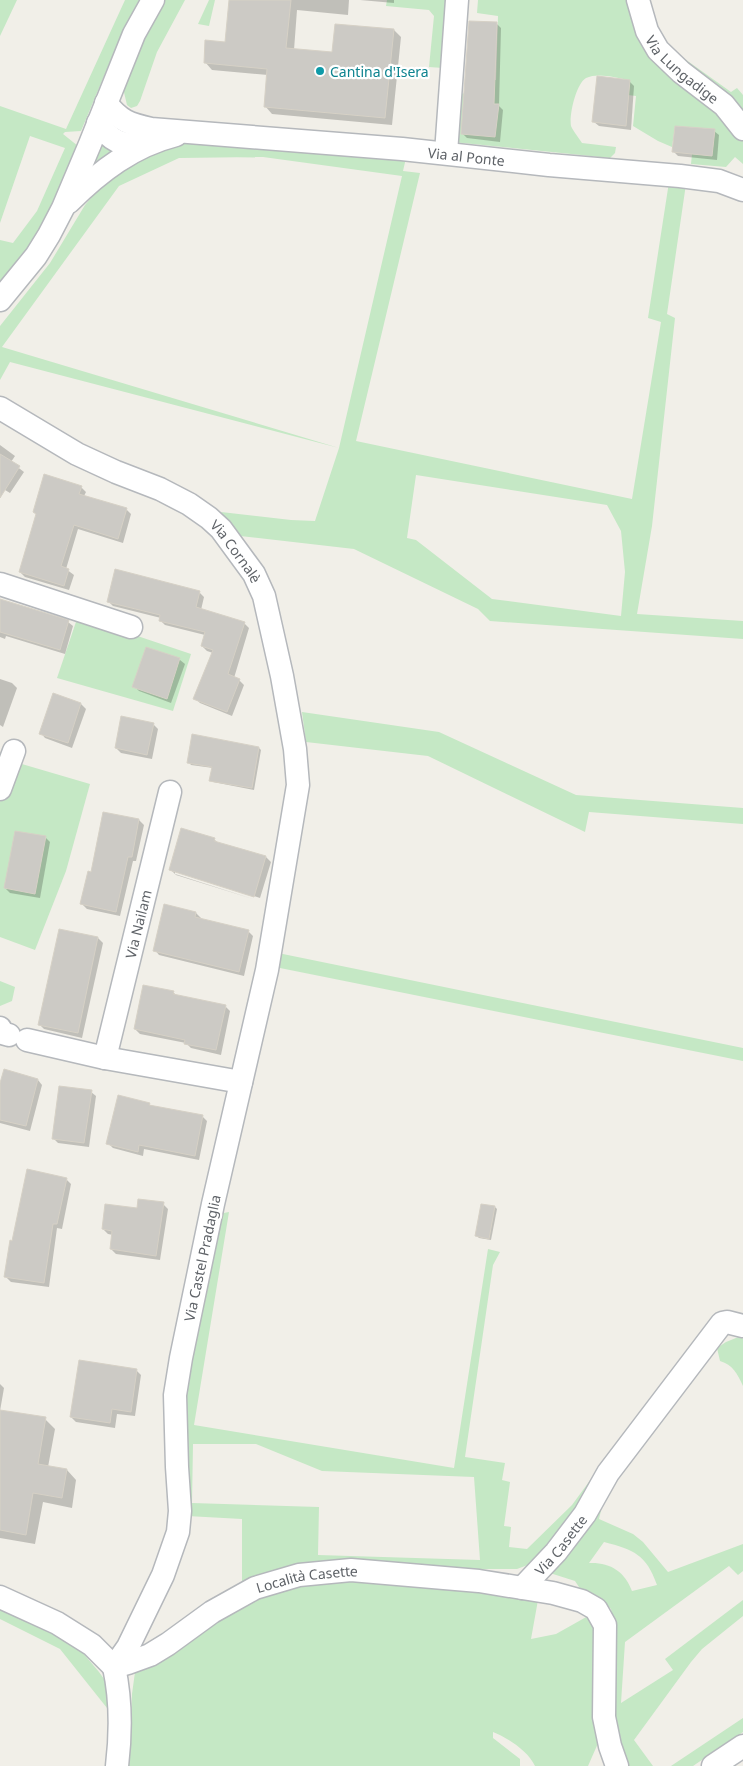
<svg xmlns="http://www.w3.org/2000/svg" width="743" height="1766" font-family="'Noto Sans',sans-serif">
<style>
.green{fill:#c5e8c5;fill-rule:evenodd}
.shadow{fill:#0003}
.building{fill:#cccac5;stroke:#d6d1c6}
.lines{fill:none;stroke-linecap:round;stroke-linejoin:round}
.minor-casing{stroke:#b5b8bc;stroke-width:25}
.minor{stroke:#fff;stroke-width:22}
.culture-dot{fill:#0f9aa8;stroke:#fff;stroke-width:2}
.labels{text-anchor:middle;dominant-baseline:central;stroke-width:4.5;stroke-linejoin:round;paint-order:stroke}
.street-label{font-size:14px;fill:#5f6368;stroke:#fff}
.culture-label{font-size:14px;fill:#0d838f;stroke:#fff;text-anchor:start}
</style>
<rect width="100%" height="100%" fill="#f1efe8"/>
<g class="green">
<polygon points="0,0 17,0 0,36"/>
<polygon points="125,0 139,0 117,45 81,131 65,132 63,134 78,146 43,226 13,271 0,286 0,240 13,243 37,211 65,148 30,136 0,223 0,106 66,129"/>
<polygon points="165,0 185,0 157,52 140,101 137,106 131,108 127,105 123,88 139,45"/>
<polygon points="209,0 215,0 209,26 198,24"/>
<polygon points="387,0 450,0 443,68 429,67 434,16 429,10 386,6"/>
<path d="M478,0H631L743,136V164L735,157L726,167L691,164L692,154L712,156L715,129L675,126L672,147L658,141L633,126L636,96L628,95L629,80C617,78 598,72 586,78C576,84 569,115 571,126C573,131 579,138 582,143L616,147L615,153L610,158L453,142L455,94L473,93V79L496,80L498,16L477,13Z"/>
<polygon points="675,52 731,92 737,88 743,95 743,111 727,94"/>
<polygon points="101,142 117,148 91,165"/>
<path d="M193,142L406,158L403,171L420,173L356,441L632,499L661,322L648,318L669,182L686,184L667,314L675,318L652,526L637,614L743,621V639L490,621L478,609L354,549L240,536L221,512L291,520L315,521L339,448L10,362L0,380V326L50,263L85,205L103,184L126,165L177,145ZM263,157L402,176L339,448L2,347L119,186L179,158ZM416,475L607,505L621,531L625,572L621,616L492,599L416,540L407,538Z"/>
<polygon points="78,616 191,654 173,711 57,678"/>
<polygon points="302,712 439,732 576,795 743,808 743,824 589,812 585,832 428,756 306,742"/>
<polygon points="15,762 90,784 66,871 35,950 0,937 0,802"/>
<polygon points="278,953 743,1048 743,1061 275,967"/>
<polygon points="0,981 15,987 12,1001 0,1006"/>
<path d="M229,1212L194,1425L454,1468L488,1249L500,1252L493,1265L465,1457L505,1463L502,1480L510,1482L504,1526L511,1527L509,1547L527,1549L572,1505L602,1464L577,1510L533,1563L517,1569H466L242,1584V1519L187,1516L182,1394L218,1214ZM193,1444H256L322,1471L474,1477L480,1560L318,1555L319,1507L192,1503Z"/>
<path d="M741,1336L743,1339V1386C737,1373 733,1365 720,1361L717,1348L726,1342Z"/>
<path d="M605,1494L599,1519L633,1534L643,1542L668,1572L743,1544V1571L738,1575L729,1566L625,1642L621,1703L673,1670L665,1659L743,1600V1616L702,1649L691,1662L634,1740L653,1766H628L617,1741L613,1713L617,1636L616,1623L612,1616L611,1609L597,1596L581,1590L575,1581L553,1574H548ZM604,1542C634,1550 646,1554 657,1585L632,1591C625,1571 609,1562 589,1563Z"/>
<path d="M387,1579L538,1600L531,1639L556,1634L588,1616L594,1623L599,1741L588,1766H535C528,1751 508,1738 493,1732V1738L520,1759V1766H129L132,1694L135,1672L225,1612L288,1585Z"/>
<polygon points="0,1606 77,1646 99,1672 104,1679 110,1695 111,1713 60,1649 0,1619"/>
<polygon points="743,1718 743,1732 693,1766 671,1766"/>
</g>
<g class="shadow">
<polygon points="230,0 349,0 348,15 297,10 294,50 333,53 394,30 401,37 392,125 272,114 265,106 268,75 212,70 205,62 226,44"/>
<polygon points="360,0 394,0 394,3"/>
<polygon points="496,23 501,28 499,106 503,110 500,142 467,138 462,133"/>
<polygon points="629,81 634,86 631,130 599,126 594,122"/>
<polygon points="714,131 719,135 717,160 678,156 673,151"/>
<polygon points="0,445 15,456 11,462 24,472 10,493 0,487"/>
<polygon points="81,487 86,492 84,496 126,509 131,514 123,543 78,529 66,569 74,575 69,590 25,577 20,572"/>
<polygon points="199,592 204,597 201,610 244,623 249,628 234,678 239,680 244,685 232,716 200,703 195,698 213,653 207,651 202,646 205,635 165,625 160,620 161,618 113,606 108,601"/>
<polygon points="0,600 68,622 73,626 65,654 6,636 5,639 0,637"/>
<polygon points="147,648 180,660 185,664 171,703 139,691 134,686"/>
<polygon points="0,679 12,683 17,688 3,727 0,725"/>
<polygon points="54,695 81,704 86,709 72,748 45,738 41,733"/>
<polygon points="153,724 158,729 152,759 121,753 116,748"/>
<polygon points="259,748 261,750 254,790 213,782 211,780 213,768 191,765 189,762"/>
<polygon points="139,820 144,825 136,861 133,861 120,916 87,909 82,904 92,874"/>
<polygon points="46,838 50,842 40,898 10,893 5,888"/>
<polygon points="214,839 219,844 266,857 271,862 260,898 175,871 175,874 259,901 176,875 171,870"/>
<polygon points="196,913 201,918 200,920 248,931 253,936 244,976 159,955 155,950"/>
<polygon points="98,938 103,943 82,1038 44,1029 39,1024"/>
<polygon points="173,992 177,996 225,1006 230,1011 221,1055 191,1048 186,1043 140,1034 135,1029"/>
<polygon points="38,1080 42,1085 30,1131 0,1123 0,1088"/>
<polygon points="91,1092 96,1096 89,1147 58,1143 53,1138"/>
<polygon points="149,1104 151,1106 202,1116 207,1121 199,1160 144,1149 143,1156 113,1148 108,1143"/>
<polygon points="66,1179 71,1184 62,1229 57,1228 49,1287 11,1282 6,1277 13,1242"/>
<polygon points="163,1204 168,1209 160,1260 116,1254 111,1249 113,1235 108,1234 103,1229 138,1210"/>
<polygon points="495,1207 497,1209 491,1240 479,1238 477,1236"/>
<polygon points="136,1370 141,1375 135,1416 117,1414 115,1428 76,1422 71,1417"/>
<polygon points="0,1384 4,1388 0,1411"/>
<polygon points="0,1411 45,1419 55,1429 48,1467 67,1470 76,1480 72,1508 43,1502 35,1544 0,1538"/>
</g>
<g class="building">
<polygon points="229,0 291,0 286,48 332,52 335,24 394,29 385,118 264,107 267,69 204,63 205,40 225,42"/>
<polygon points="469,21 497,22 494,104 499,104 495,137 461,134"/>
<polygon points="597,76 630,80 626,126 592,122"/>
<polygon points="675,126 715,129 712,156 672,152"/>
<polygon points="0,454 20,466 0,498"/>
<polygon points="44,474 82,486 79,494 127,508 118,539 74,525 61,566 69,569 64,586 19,572 36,514 33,512"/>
<polygon points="115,569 200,591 196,607 245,622 228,674 240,679 227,712 193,699 213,650 201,646 205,632 159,621 160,615 107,602"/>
<polygon points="0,599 69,620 60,650 0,632"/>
<polygon points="146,647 180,658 167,699 132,687"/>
<polygon points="53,693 81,703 68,743 39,734"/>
<polygon points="121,716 154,723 147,755 115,748"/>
<polygon points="192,734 259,747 252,788 209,781 212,767 187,763"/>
<polygon points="103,812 139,819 132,857 128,857 116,912 80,904 88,871 91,872"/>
<polygon points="181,828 215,838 214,841 266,856 254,897 169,870"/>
<polygon points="15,831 46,836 35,894 4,888"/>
<polygon points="164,904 196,912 195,917 249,930 239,972 153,951"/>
<polygon points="59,929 98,937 78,1033 38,1025"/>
<polygon points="143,985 174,991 173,994 226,1005 216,1050 184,1044 185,1040 134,1029"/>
<polygon points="4,1069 38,1079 26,1126 0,1120 0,1083"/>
<polygon points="59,1086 92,1090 84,1143 52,1139"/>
<polygon points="118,1095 150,1103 149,1105 203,1115 195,1156 139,1145 138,1152 106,1144"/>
<polygon points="27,1169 67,1178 57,1224 53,1224 44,1283 4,1277 10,1240 12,1241"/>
<polygon points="138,1199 164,1202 156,1256 110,1249 112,1231 102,1229 105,1204 137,1208"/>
<polygon points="481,1204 495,1206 489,1239 475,1236"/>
<polygon points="79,1360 137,1369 131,1412 112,1409 110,1423 70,1417"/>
<polygon points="0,1410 46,1417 38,1464 67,1469 62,1498 33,1493 26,1535 0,1530"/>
</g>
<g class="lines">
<defs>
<g id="minor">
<path id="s1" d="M638,0L647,31L658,50L681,72L724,105L743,129"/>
<path id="s2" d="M106,103C120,121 129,124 151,129L402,149L549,165L680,176L719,181L743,190"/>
<path d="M98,123C110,141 121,145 143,146"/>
<polyline points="446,153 457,0"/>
<path d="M69,202C100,171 133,146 176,135"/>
<polyline points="0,300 36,256 49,235 63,208 90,144 134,34 153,0"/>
<path id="s3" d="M0,408L77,454L116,472L160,489L189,504L209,518L221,529L254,574L264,596L282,676L295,749L298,785L267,970L213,1204L181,1358L175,1395L177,1467L180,1511L178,1532L163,1575L128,1647L114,1667C121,1699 121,1733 117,1766"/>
<polyline points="0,584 131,627"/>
<polyline points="0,789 14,751"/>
<polyline points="0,1028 2,1033 9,1035"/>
<polyline points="27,1040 105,1058 241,1082"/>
<path id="s4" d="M105,1058L170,792"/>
<path id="s5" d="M522,1588L556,1552L585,1514L608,1473L722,1323L727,1322L743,1326"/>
<polyline points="0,1597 57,1623 92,1645 114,1667"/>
<path id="s6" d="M114,1667L128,1663L150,1655L168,1644L212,1612L255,1588L299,1575L351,1570L479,1581L553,1593L582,1601L596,1609L605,1625L604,1717L610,1746L617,1766"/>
<polyline points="713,1766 743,1746"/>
</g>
</defs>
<use href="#minor" class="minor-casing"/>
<use href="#minor" class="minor"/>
</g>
<circle class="culture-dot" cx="320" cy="71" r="5"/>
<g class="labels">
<g class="street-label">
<text stroke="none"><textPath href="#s1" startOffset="85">Via Lungadige</textPath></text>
<text stroke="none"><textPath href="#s2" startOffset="370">Via al Ponte</textPath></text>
<text stroke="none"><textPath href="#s3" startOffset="280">Via Cornalè</textPath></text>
<text stroke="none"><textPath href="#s4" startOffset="138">Via Nailam</textPath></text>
<text transform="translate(202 1258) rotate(-78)">Via Castel Pradaglia</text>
<text stroke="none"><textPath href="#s5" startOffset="58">Via Casette</textPath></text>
<text stroke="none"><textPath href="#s6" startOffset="216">Località Casette</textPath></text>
</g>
<g class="culture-label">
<text x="330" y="71">Cantina d'Isera</text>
</g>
</g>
</svg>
